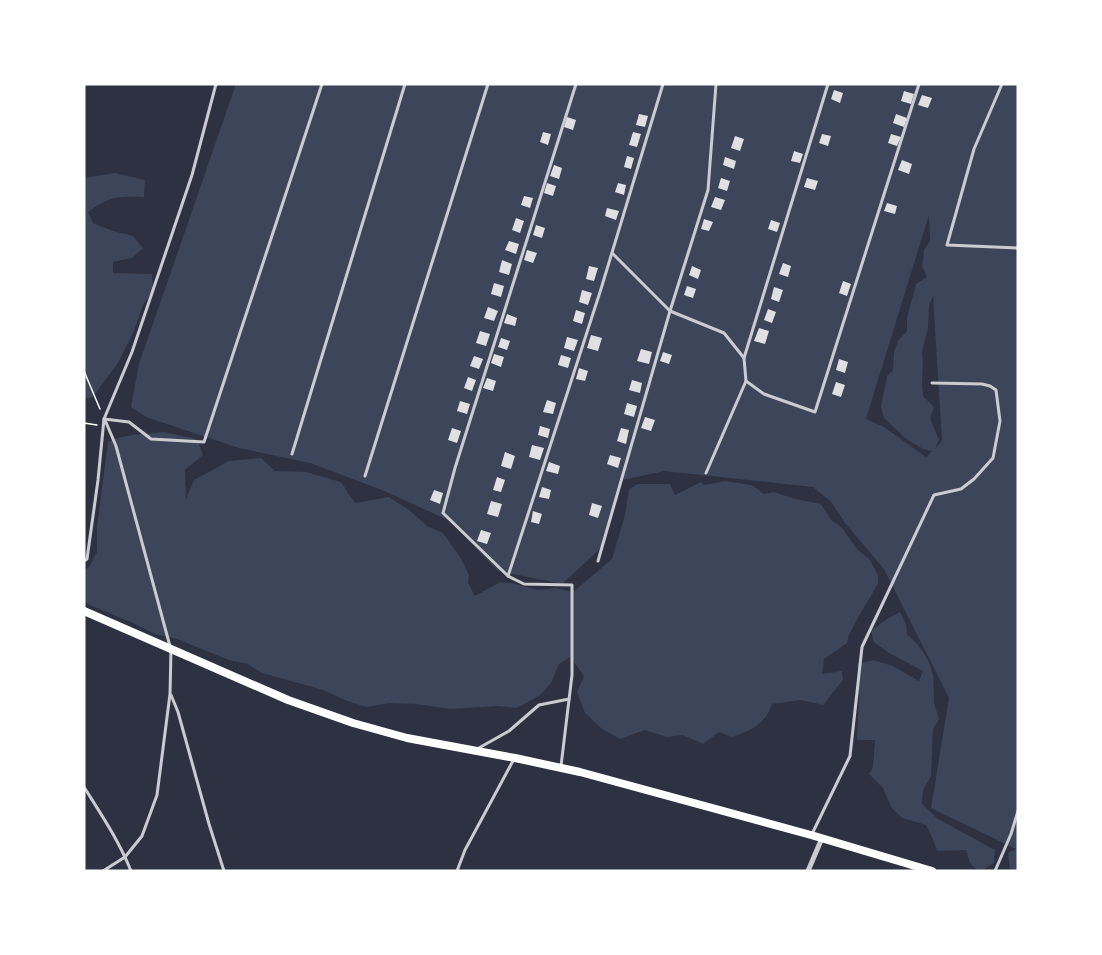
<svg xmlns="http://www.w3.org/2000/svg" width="1102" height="955" font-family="Mulish,sans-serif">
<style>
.green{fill:#3c4559;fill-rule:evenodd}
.building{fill:#e0e0e3}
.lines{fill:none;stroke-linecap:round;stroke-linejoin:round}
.path{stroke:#fff;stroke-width:1.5}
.service{stroke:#caccd0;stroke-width:3}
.minor{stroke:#caccd0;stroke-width:5}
.secondary{stroke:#fff;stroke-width:8}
</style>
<rect width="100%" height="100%" fill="#2d3142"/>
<g class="green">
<path d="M236,84H1018V871H1010L1008,853L1016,849L931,808L949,698L884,569L845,523L832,503L813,487L665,471L623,480L601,548L562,584L498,571L450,521L382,490L310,463L239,448L146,417L131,407L139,364ZM929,215L930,241L924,250L922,266L927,277L916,284L907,318V331L898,341L894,352L893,370L887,376L881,407L884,418L905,438L923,449L932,451L926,457L884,427L866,419ZM933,296L942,441L935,449L939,440L930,418L934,407L923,396L922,385L923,362L922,351L928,329L929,306Z"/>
<path d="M115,173L145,180L144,197C119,196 109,196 88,212L93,223L113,231L133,236L143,248L132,258L113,262V273L152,274L153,290L143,305L134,331L118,363L92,398H84V178Z"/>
<path d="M163,432L197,439L203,455L185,470L186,499L194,480L229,461L261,458L275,471L306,472L341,482L355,503L389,497L409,510L427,526L443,533L460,557L469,575L468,583L475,596L500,582L511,583L538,590L555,588L573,592L612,559L625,515L629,489L638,484H670L675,495L701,482L704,485L725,481L752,485L764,494L774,492L792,498L821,504L831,520L842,528L857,549L870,560L878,575V584L860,614L849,635L847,643L824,659L822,674L842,671L843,680L823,705L801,700L772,704C765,725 751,730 732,737L719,732L703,744L683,735L667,737L645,730L620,739L602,729L585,713L577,692L584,676L570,657L559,664L551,683L539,696L517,708L498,706L451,709L415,704L389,703L367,707L347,701L323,690L262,673L248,664L229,660L177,639L155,634L131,622L92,606L84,602V570L89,567L97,552V527L108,442C127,433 143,435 163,432Z"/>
<polygon points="900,612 906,624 907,634 918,645 928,660 933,675 934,703 939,719 933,729 931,776 923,790 922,804 938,819 995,850 994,863 981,871 978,871 970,863 966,850 937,851 933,839 926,825 902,818 891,807 883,788 869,774 873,767 875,740 857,740 859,696 857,664 873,660 893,666 919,681 923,671 889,653 874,642 871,631 887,619"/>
</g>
<g class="building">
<polygon points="834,90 843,93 840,103 831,99"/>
<polygon points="904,91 914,94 911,104 901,101"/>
<polygon points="922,95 932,98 928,108 918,105"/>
<polygon points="639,114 648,116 645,127 636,125"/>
<polygon points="896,114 907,118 904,127 893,123"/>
<polygon points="567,117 576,120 573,130 564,127"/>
<polygon points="543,132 551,134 548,145 540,142"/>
<polygon points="633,132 641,134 637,147 629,145"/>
<polygon points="822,134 831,136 828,146 819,143"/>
<polygon points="891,134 901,137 897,146 888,143"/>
<polygon points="735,136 744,139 740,151 731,148"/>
<polygon points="794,151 803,154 800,163 791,161"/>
<polygon points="627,156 634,158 631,169 624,167"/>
<polygon points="725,157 736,161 734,169 723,165"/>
<polygon points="902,160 912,164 909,174 898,170"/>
<polygon points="554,165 562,168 559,179 550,176"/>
<polygon points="721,178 730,181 727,191 718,188"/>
<polygon points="807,178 818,181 815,190 804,187"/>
<polygon points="547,183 556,186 553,196 544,193"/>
<polygon points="618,183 626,185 624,195 615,192"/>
<polygon points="524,196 533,198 530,208 521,205"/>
<polygon points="715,197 725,200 721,210 711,207"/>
<polygon points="887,203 897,206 895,214 884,211"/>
<polygon points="607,208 619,211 616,220 605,216"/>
<polygon points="516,218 524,221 520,233 512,230"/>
<polygon points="704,219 713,222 709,231 701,229"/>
<polygon points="771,220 780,223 777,232 768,229"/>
<polygon points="536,225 545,228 542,238 533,235"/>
<polygon points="509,241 519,244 516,254 505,250"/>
<polygon points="527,250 537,253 533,263 524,260"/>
<polygon points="502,260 512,264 509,275 499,272"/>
<polygon points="783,263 791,266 788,277 779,274"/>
<polygon points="589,266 598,268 594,281 586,279"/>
<polygon points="692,266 701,270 698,279 689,275"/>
<polygon points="843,281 851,284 847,296 839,293"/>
<polygon points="494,283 504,286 501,297 491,294"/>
<polygon points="687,286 696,289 693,298 684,295"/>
<polygon points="774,287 783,290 779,302 771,299"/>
<polygon points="582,290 592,293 588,305 579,302"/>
<polygon points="488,307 498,311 494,321 484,318"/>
<polygon points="768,309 776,312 772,323 764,320"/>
<polygon points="576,310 585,313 582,324 573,321"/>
<polygon points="507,314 517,318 515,326 504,323"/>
<polygon points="759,328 769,331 765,344 754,341"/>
<polygon points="480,331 490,334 486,346 476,343"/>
<polygon points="591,335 602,338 598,351 587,348"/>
<polygon points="567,337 578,340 574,351 564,348"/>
<polygon points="501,338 510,341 507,350 498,347"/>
<polygon points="641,349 652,352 649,364 637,361"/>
<polygon points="663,352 672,355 669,364 660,361"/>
<polygon points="494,354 504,357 501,367 491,363"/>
<polygon points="561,355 571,358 568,368 558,365"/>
<polygon points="474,356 483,359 479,369 470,366"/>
<polygon points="839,359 848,362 845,373 836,370"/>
<polygon points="579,368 588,371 585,381 576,379"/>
<polygon points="468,377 476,380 472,391 464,388"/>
<polygon points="487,378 496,381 493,391 483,388"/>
<polygon points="632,380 642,383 640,393 629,390"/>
<polygon points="836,382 845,385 841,397 832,394"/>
<polygon points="547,400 556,403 553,414 543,412"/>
<polygon points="460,401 470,404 467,414 457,411"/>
<polygon points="627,403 637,406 634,417 624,414"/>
<polygon points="645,417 655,420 651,431 641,428"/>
<polygon points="540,426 550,429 548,438 538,435"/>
<polygon points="452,428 461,431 457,443 448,440"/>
<polygon points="621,428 629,430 626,444 617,441"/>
<polygon points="532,445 544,448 540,460 529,457"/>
<polygon points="505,452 515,456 511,469 501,466"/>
<polygon points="610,455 621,458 618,468 607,464"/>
<polygon points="549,462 560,466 558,474 546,471"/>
<polygon points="497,477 505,480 501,492 493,490"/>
<polygon points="542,487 551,490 549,499 539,497"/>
<polygon points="434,490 443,493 440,504 430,500"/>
<polygon points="491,501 502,504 498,517 487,514"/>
<polygon points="592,503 602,506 598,518 589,515"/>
<polygon points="533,511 542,514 539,524 531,522"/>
<polygon points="481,530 491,533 487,544 477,541"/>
</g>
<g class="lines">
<g class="path">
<polyline points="84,371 100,409"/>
<polyline points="84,423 97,425"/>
</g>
<g class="service">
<polyline points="1002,84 974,149 947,245 1018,248"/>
<polyline points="612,253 670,311 724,333 744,358 746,381 764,394 815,412 919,84"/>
<polyline points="744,358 828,84"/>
<polyline points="104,419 129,422 151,439 204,442 322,84"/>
<polyline points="292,454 405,84"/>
<polyline points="706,473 746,381"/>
<polyline points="365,476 488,84"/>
<polyline points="84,561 87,559 98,480 104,419 132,352 192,175 216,84"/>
<polyline points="598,561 670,311 708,190 716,84"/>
<polyline points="508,576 443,513 455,468 576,84"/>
<polyline points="171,695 178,712 209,824 224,871"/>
<polyline points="477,749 509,731 539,705 569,699"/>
<polyline points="561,766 572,675 572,585 524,584 508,576 601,289 663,84"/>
<path d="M84,787C101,814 119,841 131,871"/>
<polyline points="812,834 850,756 862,647 934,495 961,489 974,479 993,458 1000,421 996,390 990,386 982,384 932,383"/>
<polyline points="103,871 125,857 142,836 157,795 170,694 171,650 116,446 105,420"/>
<polyline points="457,871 465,850 514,759"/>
<polyline points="995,871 1011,834 1018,811"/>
</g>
<polyline class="minor" points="808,871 822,838"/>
<polyline class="secondary" points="84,611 288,700 353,723 407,738 515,758 580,772 811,835 932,871"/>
</g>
<rect width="1102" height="955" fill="none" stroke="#ffffff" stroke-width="171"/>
</svg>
